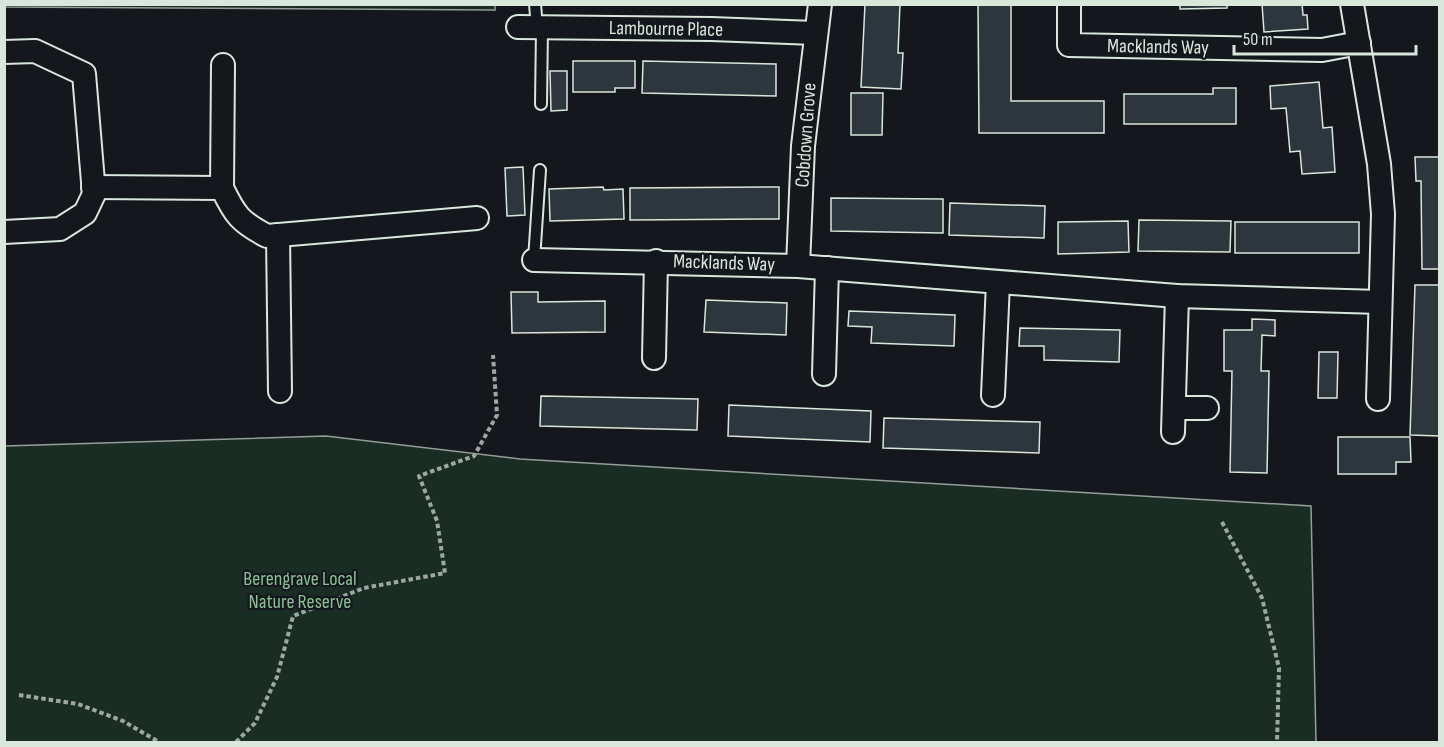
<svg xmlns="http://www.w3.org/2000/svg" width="1444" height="747" font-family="'Sofia Sans Condensed',sans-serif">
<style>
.green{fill:#1a2d24;stroke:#939e99;stroke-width:1.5}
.building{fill:#2c363c;stroke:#d8e6dc;stroke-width:1.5}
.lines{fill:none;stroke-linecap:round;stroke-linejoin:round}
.service-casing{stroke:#d8e6dc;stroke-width:14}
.minor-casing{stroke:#d8e6dc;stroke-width:26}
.path{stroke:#9da8a2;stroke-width:4;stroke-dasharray:4.5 3;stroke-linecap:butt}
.service{stroke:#14181c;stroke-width:10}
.minor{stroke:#14181c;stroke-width:22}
.labels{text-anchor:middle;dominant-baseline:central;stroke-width:4.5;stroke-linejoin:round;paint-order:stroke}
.street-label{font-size:20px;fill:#d8e6dc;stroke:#14181c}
.park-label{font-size:20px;fill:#8ac095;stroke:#14181c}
</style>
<rect width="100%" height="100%" fill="#14181c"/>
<g class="green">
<polygon points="5,4 495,4 495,10 5,7"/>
<polygon points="326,436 520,459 1311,506 1316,742 5,742 5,446"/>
</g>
<g class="building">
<polygon points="865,4 900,4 898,53 903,53 901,89 861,87"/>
<polygon points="978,4 1011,4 1011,101 1104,101 1104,133 979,133"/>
<polygon points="1180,4 1227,4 1227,8 1180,9"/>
<polygon points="1262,4 1302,4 1303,15 1307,15 1308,29 1264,32"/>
<polygon points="573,61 635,61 635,88 615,88 615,92 573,92"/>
<polygon points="643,61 776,64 776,96 642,93"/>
<polygon points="550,71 567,71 567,110 551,111"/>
<polygon points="1319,82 1323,128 1332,127 1335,172 1302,174 1300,151 1290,152 1286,108 1271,109 1270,86"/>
<polygon points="1213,88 1236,88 1236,124 1124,124 1124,94 1213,94"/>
<polygon points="851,93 883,93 882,135 851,135"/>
<polygon points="1415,157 1440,157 1440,269 1422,269 1421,181 1416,181"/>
<polygon points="523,167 525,215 507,216 505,168"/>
<polygon points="603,187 604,190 623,189 624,219 550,221 549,189"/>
<polygon points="779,187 779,219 630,220 630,188"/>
<polygon points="831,198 943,199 943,233 831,231"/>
<polygon points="950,203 1045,206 1044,238 949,235"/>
<polygon points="1139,220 1231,221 1230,252 1138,251"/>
<polygon points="1128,221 1129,252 1058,254 1058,222"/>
<rect x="1235" y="222" width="124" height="31"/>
<polygon points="1415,285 1440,285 1440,436 1410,435"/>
<polygon points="511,292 538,292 538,302 605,301 605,332 512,333"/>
<polygon points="706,300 787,303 786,335 704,332"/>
<polygon points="849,311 955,315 954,346 871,343 872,327 848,326"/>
<polygon points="1252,319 1275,320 1275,336 1262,335 1261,371 1269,371 1267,473 1230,472 1232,371 1224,371 1224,330 1252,330"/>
<polygon points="1020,328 1120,330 1119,362 1044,360 1044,346 1019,346"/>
<polygon points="1319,352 1338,352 1337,398 1318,398"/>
<polygon points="541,396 698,399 697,430 540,426"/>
<polygon points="729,405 871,411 870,442 728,436"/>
<polygon points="884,418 1040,422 1039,453 883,448"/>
<polygon points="1338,437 1410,437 1411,462 1396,462 1396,474 1338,474"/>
</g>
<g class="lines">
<defs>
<g id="service">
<polyline points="535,4 537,28"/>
<polyline points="541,104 542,28"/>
<polyline points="534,260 540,170"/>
</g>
<g id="minor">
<polyline points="1069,4 1069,45 1322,50 1359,43"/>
<polyline points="1352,4 1379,164 1383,214 1378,399"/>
<polyline points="518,27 711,29 815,33"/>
<polyline points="4,52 35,51 84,74 94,194 85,213 60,229 4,232"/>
<path d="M93,187L222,188C235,215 240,222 267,236L477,218"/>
<polyline points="222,188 223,65"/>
<polyline points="278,235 280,391"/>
<polyline points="534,260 798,266 1177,296 1380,302"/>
<polyline points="798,266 803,146 820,4"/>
<polyline points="654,358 656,261"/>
<polyline points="824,374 827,268"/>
<polyline points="993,395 998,283"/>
<polyline points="1174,408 1207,408"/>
<polyline points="1173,432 1177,296"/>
</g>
</defs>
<use href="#service" class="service-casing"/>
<use href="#minor" class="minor-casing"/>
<g class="path">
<polyline points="1222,522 1262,598 1279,668 1277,742"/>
<polyline points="19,695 78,704 123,721 159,742"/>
<polyline points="236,742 255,723 277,677 293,616 364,588 445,573 437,521 419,476 474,456 497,415 493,355"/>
</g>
<use href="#service" class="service"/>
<use href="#minor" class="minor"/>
</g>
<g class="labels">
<g class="street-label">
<text transform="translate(666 29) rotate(1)">Lambourne Place</text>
<text transform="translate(1158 47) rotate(1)">Macklands Way</text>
<text transform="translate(806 135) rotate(-86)">Cobdown Grove</text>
<text transform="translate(724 263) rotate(2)">Macklands Way</text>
</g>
<g class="park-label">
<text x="300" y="579">Berengrave Local<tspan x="300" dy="23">Nature Reserve</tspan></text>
</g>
</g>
<rect width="1444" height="747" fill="none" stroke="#d8e6dc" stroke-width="12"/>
<path d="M1234 45v9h182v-9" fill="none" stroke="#d8e6dc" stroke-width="3"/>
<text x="1243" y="45" font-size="18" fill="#d8e6dc" stroke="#14181c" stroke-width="4.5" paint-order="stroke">50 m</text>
</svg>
